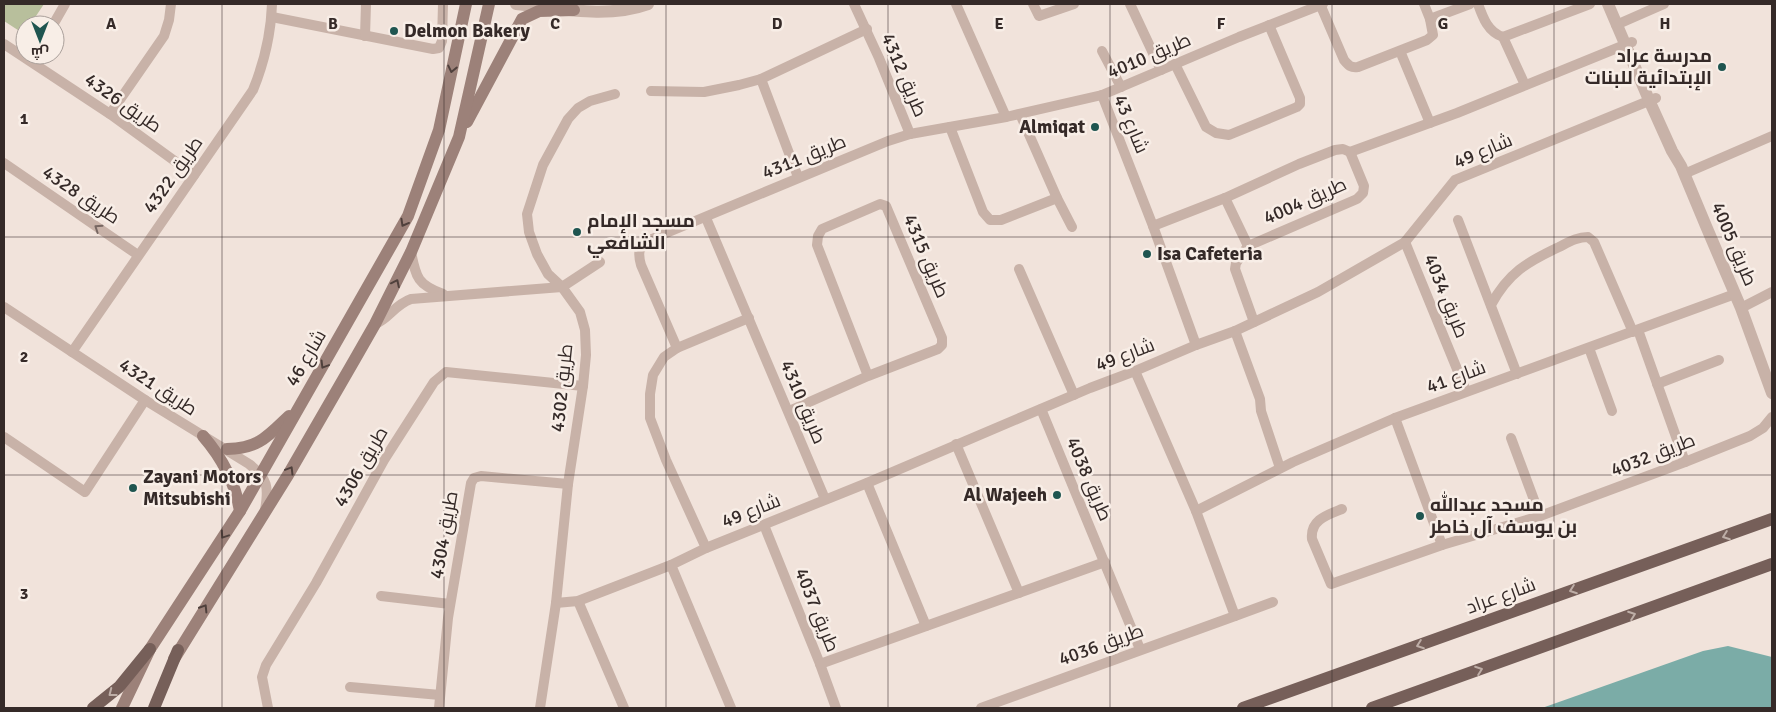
<svg xmlns="http://www.w3.org/2000/svg" width="1776" height="712" font-family="Signika,Cairo,sans-serif">
<style>
.green{fill:#b8bf9c}
.water{fill:#7baca7}
.lines{fill:none;stroke-linecap:round;stroke-linejoin:round}
.minor{stroke:#c8b2a8;stroke-width:10}
.tertiary{stroke:#c8b2a8;stroke-width:12}
.secondary{stroke:#9c8179;stroke-width:12}
.primary{stroke:#765f59;stroke-width:12}
.oneway{stroke:#4f403c}
.oneway2{stroke:#776762}
.oneway3{stroke:#beaea7}
.grid{fill:none;stroke:#352a28;stroke-width:1;stroke-opacity:0.55}
.poi-dot{fill:#1f5550;stroke:#f8eee7;stroke-width:2}
.labels{text-anchor:middle;dominant-baseline:central;stroke-width:5;stroke-linejoin:round;paint-order:stroke}
.poi-label{font-size:19px;font-weight:bold;fill:#352a28;stroke:#f8eee7;text-anchor:start}
.street-label{font-size:19px;fill:#352a28;stroke:#f8eee7}
.grid-label{font-size:16px;text-anchor:middle;font-weight:bold;fill:#352a28;stroke:#f8eee7;stroke-width:5;stroke-linejoin:round;paint-order:stroke}
</style>
<rect width="100%" height="100%" fill="#f1e3db"/>
<polygon class="green" points="4,4 44,4 30,25 25,25 24,34 4,21"/>
<polygon class="water" points="1728,646 1772,657 1772,708 1542,708 1703,651"/>
<g class="lines">
<g class="minor">
<polyline points="854,4 879,58 910,134"/>
<polyline points="956,4 1006,117"/>
<polyline points="1033,4 1039,16 1074,4"/>
<polyline points="1130,4 1161,70"/>
<path d="M1320,4L1344,60C1349,66 1351,68 1358,67L1427,40L1433,35L1430,19L1424,4"/>
<path d="M1478,4C1483,18 1488,32 1503,37"/>
<polyline points="272,17 433,49 439,48 442,41 443,4"/>
<polyline points="1430,19 1470,4"/>
<polyline points="53,25 65,4"/>
<polyline points="1616,25 1664,4"/>
<polyline points="365,36 366,4"/>
<polyline points="4,44 110,114 194,175"/>
<polyline points="1102,51 1121,87"/>
<polyline points="1400,51 1430,123"/>
<polyline points="1175,64 1206,127 1216,133 1229,135 1297,107 1300,104 1300,98 1269,25"/>
<polyline points="761,79 798,177"/>
<polyline points="1525,85 1503,37 1590,4"/>
<polyline points="651,91 704,92 739,85 761,79 867,29"/>
<polyline points="1102,95 1153,226 1196,345"/>
<polyline points="110,114 164,36 169,20 171,4"/>
<polyline points="1020,114 1057,198 1072,227"/>
<polyline points="950,127 983,212 990,220 1001,220 1057,198"/>
<polyline points="4,163 138,255"/>
<polyline points="1684,174 1772,136"/>
<polyline points="1225,198 1248,246 1357,199 1363,193 1364,186 1350,152 1457,113 1632,42"/>
<polyline points="706,218 825,499"/>
<polyline points="1458,220 1517,374"/>
<polyline points="1153,226 1225,198 1299,164 1335,150 1343,149 1350,152"/>
<polyline points="1405,242 1466,391"/>
<polyline points="1248,246 1236,263 1235,269 1254,322"/>
<path d="M411,252C416,278 418,285 443,294"/>
<polyline points="1019,269 1074,395"/>
<path d="M1491,305C1508,273 1527,262 1559,247C1569,242 1577,237 1588,237L1594,242L1633,332"/>
<path d="M4,307L145,400L249,464C268,479 269,487 265,510"/>
<polyline points="1741,308 1772,292"/>
<path d="M375,324C389,319 394,305 411,299L562,287L600,262"/>
<polyline points="1638,330 1685,462"/>
<polyline points="1235,331 1260,399 1261,411 1280,468"/>
<polyline points="677,348 749,318"/>
<polyline points="1589,348 1612,411"/>
<path d="M72,352L253,90C264,63 271,32 272,4"/>
<polyline points="1657,384 1719,360"/>
<polyline points="1041,409 1140,649"/>
<polyline points="789,411 868,376 938,349 942,345 942,338 886,206 880,204 822,229 818,236 817,245 868,376"/>
<polyline points="1395,418 1442,545"/>
<polyline points="4,437 85,492 145,400"/>
<polyline points="1511,438 1540,516"/>
<polyline points="956,444 1019,593"/>
<polyline points="867,483 926,626"/>
<path d="M1342,509C1327,515 1310,520 1312,539L1331,584L1442,545L1540,516L1685,462L1750,436L1763,428L1772,417"/>
<polyline points="1196,511 1293,462 1395,418 1735,294"/>
<polyline points="764,525 820,664 836,708"/>
<path d="M706,548L666,460L650,418V394L653,375L664,357L677,348L641,265C638,254 638,248 647,241L888,141L910,134L1006,117L1102,95L1239,37L1323,4"/>
<polyline points="671,565 731,708"/>
<polyline points="381,596 450,604"/>
<polyline points="578,601 624,708"/>
<polyline points="556,603 578,601 671,565 706,548 867,483 1090,388 1135,371 1196,345 1235,331 1318,292 1405,242 1455,180 1656,98"/>
<polyline points="1235,616 1273,602"/>
<polyline points="820,664 1105,562"/>
<polyline points="350,687 440,695"/>
<polyline points="268,708 262,677 266,665 316,583 384,460 434,382 446,372 583,386"/>
<polyline points="439,708 448,618 471,483 474,478 481,476 568,484"/>
<polyline points="540,708 556,603 568,484 583,386 586,355 585,330 580,312 562,287 548,274 537,254 529,232 527,214 543,165 568,119 578,108 590,101 615,94"/>
<polyline points="981,708 1235,616 1196,511 1135,371"/>
</g>
<g class="tertiary">
<path d="M516,4C559,8 607,19 648,4"/>
<polyline points="1608,4 1649,100 1672,151 1681,166 1706,226 1741,308 1772,393"/>
</g>
<g class="secondary">
<polyline points="467,122 522,19 539,11 574,10"/>
<path d="M203,436C223,459 235,482 240,511"/>
<path d="M227,449C259,448 267,437 289,416"/>
<polyline points="174,659 288,475 355,359 375,324 411,252 459,137 489,4"/>
<polyline points="122,708 150,649 240,511 408,216 439,130 466,4"/>
</g>
<g class="primary">
<polyline points="93,708 119,687 150,649"/>
<polyline points="154,708 178,650"/>
<polyline points="1243,708 1772,519"/>
<polyline points="1372,708 1772,564"/>
</g>
</g>
<defs><path id="oneway-chevron" d="M-2-3.5L2.5 0L-2 3.5" fill="none" stroke-width="1.6" stroke-linecap="round" stroke-linejoin="round" transform="scale(1.25)"/></defs>
<g class="oneway">
<use href="#oneway-chevron" transform="translate(452 69) rotate(102)"/>
<use href="#oneway-chevron" transform="translate(404 223) rotate(119)"/>
<use href="#oneway-chevron" transform="translate(396 283) rotate(-64)"/>
<use href="#oneway-chevron" transform="translate(324 365) rotate(121)"/>
<use href="#oneway-chevron" transform="translate(290 470) rotate(-59)"/>
<use href="#oneway-chevron" transform="translate(224 535) rotate(124)"/>
<use href="#oneway-chevron" transform="translate(204 608) rotate(-58)"/>
</g>
<use class="oneway2" href="#oneway-chevron" transform="translate(98 228) rotate(-146)"/>
<g class="oneway3">
<use href="#oneway-chevron" transform="translate(1726 536) rotate(160)"/>
<use href="#oneway-chevron" transform="translate(1573 590) rotate(160)"/>
<use href="#oneway-chevron" transform="translate(1632 615) rotate(-20)"/>
<use href="#oneway-chevron" transform="translate(1420 645) rotate(160)"/>
<use href="#oneway-chevron" transform="translate(1479 670) rotate(-20)"/>
<use href="#oneway-chevron" transform="translate(112 693) rotate(142)"/>
</g>
<path class="grid" d="M222,4V708M444,4V708M666,4V708M888,4V708M1110,4V708M1332,4V708M1554,4V708M4,237H1772M4,475H1772"/>
<g class="poi-dot">
<circle cx="394" cy="31" r="5"/>
<circle cx="1722" cy="67" r="5"/>
<circle cx="1095" cy="127" r="5"/>
<circle cx="577" cy="232" r="5"/>
<circle cx="1147" cy="254" r="5"/>
<circle cx="133" cy="488" r="5"/>
<circle cx="1057" cy="495" r="5"/>
<circle cx="1420" cy="516" r="5"/>
</g>
<g class="labels">
<g class="poi-label">
<text x="404" y="31">Delmon Bakery</text>
<text x="1712" y="56" text-anchor="end">مدرسة عراد<tspan x="1712" dy="22">الإبتدائية للبنات</tspan></text>
<text x="1085" y="127" text-anchor="end">Almiqat</text>
<text x="587" y="221">مسجد الإمام<tspan x="587" dy="22">الشافعي</tspan></text>
<text x="1157" y="254">Isa Cafeteria</text>
<text x="143" y="477">Zayani Motors<tspan x="143" dy="22">Mitsubishi</tspan></text>
<text x="1047" y="495" text-anchor="end">Al Wajeeh</text>
<text x="1430" y="505">مسجد عبدالله<tspan x="1430" dy="22">بن يوسف آل خاطر</tspan></text>
</g>
<g class="street-label">
<text transform="translate(1149 56) rotate(-23)">طريق 4010</text>
<text transform="translate(904 75) rotate(67)">طريق 4312</text>
<text transform="translate(123 103) rotate(35)">طريق 4326</text>
<text transform="translate(1131 124) rotate(67)">شارع 43</text>
<text transform="translate(1483 151) rotate(-23)">شارع 49</text>
<text transform="translate(804 157) rotate(-22)">طريق 4311</text>
<text transform="translate(173 175) rotate(-55)">طريق 4322</text>
<text transform="translate(81 195) rotate(34)">طريق 4328</text>
<text transform="translate(1305 201) rotate(-24)">طريق 4004</text>
<text transform="translate(1734 244) rotate(67)">طريق 4005</text>
<text transform="translate(926 256) rotate(67)">طريق 4315</text>
<text transform="translate(1446 296) rotate(68)">طريق 4034</text>
<text transform="translate(1125 355) rotate(-21)">شارع 49</text>
<text transform="translate(306 358) rotate(-60)">شارع 46</text>
<text transform="translate(1456 377) rotate(-20)">شارع 41</text>
<text transform="translate(158 387) rotate(33)">طريق 4321</text>
<text transform="translate(562 388) rotate(-84)">طريق 4302</text>
<text transform="translate(803 402) rotate(67)">طريق 4310</text>
<text transform="translate(1653 455) rotate(-21)">طريق 4032</text>
<text transform="translate(361 467) rotate(-60)">طريق 4306</text>
<text transform="translate(1089 479) rotate(67)">طريق 4038</text>
<text transform="translate(751 511) rotate(-22)">شارع 49</text>
<text transform="translate(444 535) rotate(-80)">طريق 4304</text>
<text transform="translate(1501 596) rotate(-20)">شارع عراد</text>
<text transform="translate(817 610) rotate(68)">طريق 4037</text>
<text transform="translate(1101 645) rotate(-20)">طريق 4036</text>
</g>
</g>
<g class="grid-label">
<text x="111" y="29">A</text>
<text x="333" y="29">B</text>
<text x="555" y="29">C</text>
<text x="777" y="29">D</text>
<text x="999" y="29">E</text>
<text x="1221" y="29">F</text>
<text x="1443" y="29">G</text>
<text x="1665" y="29">H</text>
<text x="24" y="124">1</text>
<text x="24" y="362">2</text>
<text x="24" y="599">3</text>
</g>
<rect width="1776" height="712" fill="none" stroke="#352a28" stroke-width="10"/>
<g transform="translate(40 40) rotate(180)"><circle r="24" fill="#f8eee7" stroke="#aaa09b"/>
<path d="M0-4L9 19L0 12L-9 19Z" fill="#1f5550"/>
<text y="-8" font-size="14" font-weight="bold" text-anchor="middle" fill="#352a28">ش</text>
</g>
</svg>
